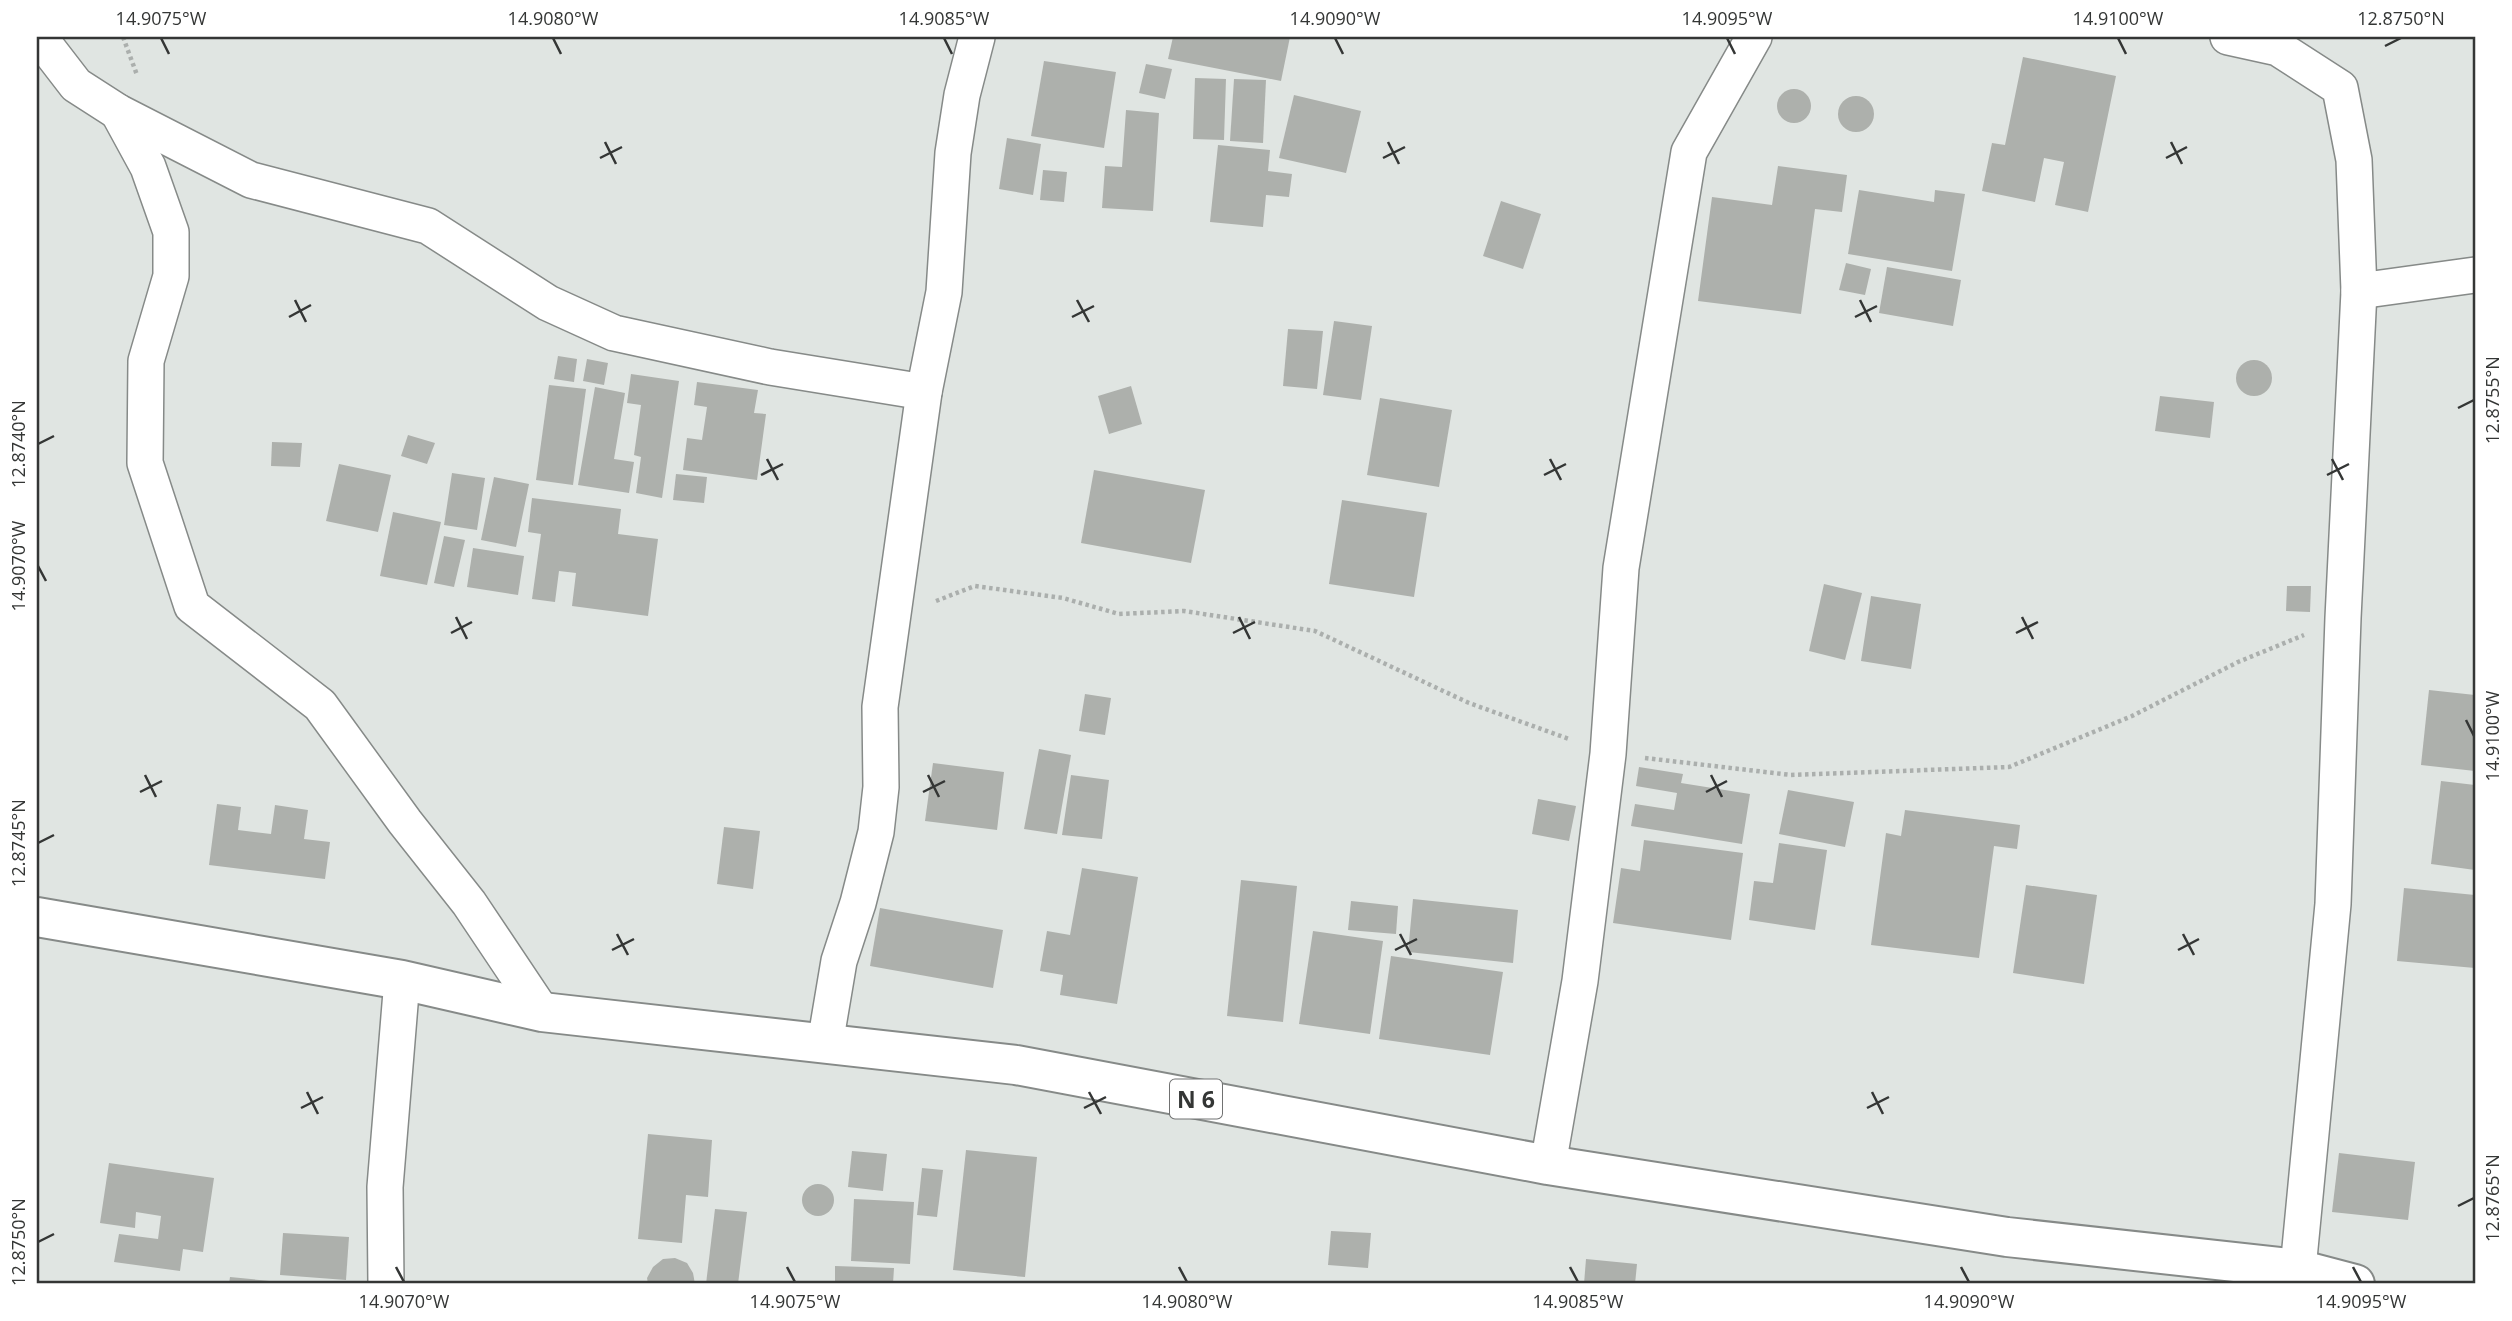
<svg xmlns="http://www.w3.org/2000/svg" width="2512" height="1321" font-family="'Open Sans',sans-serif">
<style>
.building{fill:#adb0ac}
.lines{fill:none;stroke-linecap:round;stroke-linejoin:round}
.minor-casing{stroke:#868a88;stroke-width:38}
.primary-casing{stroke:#868a88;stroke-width:42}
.path{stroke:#abafad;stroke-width:4.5;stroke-dasharray:3.5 3.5;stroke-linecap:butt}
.minor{stroke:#fff;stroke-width:35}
.primary{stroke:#fff;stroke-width:38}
.ticks{fill:none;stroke:#343635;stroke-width:2.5}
.labels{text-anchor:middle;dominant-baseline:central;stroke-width:6;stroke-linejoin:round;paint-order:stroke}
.shield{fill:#fff;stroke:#717272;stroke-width:2}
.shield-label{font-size:23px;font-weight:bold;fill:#343635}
.neatline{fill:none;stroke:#343635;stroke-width:2.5}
.ticks-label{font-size:18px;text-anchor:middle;fill:#343635}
</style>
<rect width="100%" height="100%" fill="#e0e5e2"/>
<g class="building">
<polygon points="1173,37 1290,37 1281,81 1168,59"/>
<polygon points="2023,57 2116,76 2088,212 2055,205 2064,162 2044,158 2035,202 1982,191 1992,143 2005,145"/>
<polygon points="1044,61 1116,72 1104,148 1031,136"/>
<polygon points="1146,64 1172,69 1165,99 1139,93"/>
<polygon points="1195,78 1226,79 1224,140 1193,139"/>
<polygon points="1234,79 1266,80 1263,143 1230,141"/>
<circle cx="1794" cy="106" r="17"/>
<polygon points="1294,95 1361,111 1346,173 1279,158"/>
<circle cx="1856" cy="114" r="18"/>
<polygon points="1126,110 1159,113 1153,211 1102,208 1105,166 1122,167"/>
<polygon points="1007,138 1041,144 1033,195 999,189"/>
<polygon points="1218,145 1270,150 1268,171 1292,174 1289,197 1266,195 1263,227 1210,222"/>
<polygon points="1778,166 1847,175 1842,212 1815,209 1801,314 1698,301 1712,197 1772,205"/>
<polygon points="1043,170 1067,172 1064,202 1040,200"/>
<polygon points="1859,190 1934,202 1935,190 1965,194 1952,271 1848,254"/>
<polygon points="1501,201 1541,214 1523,269 1483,256"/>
<polygon points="1846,263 1871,269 1865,295 1839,290"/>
<polygon points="1887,267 1961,280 1953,326 1879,313"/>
<polygon points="1334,321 1372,326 1361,400 1323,395"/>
<polygon points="1288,329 1323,331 1317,389 1283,386"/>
<polygon points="558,356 577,359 574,382 554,379"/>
<polygon points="587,359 608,363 604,385 583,381"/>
<circle cx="2254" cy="378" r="18"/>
<polygon points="631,374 679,381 662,498 636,493 641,457 634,455 641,405 627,403"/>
<polygon points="697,382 758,390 754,413 766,414 757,480 683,470 687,438 702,440 707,407 694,405"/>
<polygon points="549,385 586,389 573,485 536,480"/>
<polygon points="1131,386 1142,424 1109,434 1098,396"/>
<polygon points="595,387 625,393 614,459 634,462 629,493 578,485"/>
<polygon points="2160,396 2214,402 2210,438 2155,431"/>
<polygon points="1380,398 1452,410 1439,487 1367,475"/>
<polygon points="408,435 435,443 427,464 401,456"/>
<polygon points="272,442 302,443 300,467 271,466"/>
<polygon points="339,464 391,475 378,532 326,521"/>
<polygon points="1094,470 1205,490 1191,563 1081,543"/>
<polygon points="452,473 485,478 477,530 444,525"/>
<polygon points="676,474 707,477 704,503 673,500"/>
<polygon points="494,477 529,484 516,547 481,540"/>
<polygon points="532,498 621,509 618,534 658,539 648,616 572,606 576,573 559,571 555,602 532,599 541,534 528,532"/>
<polygon points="1342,500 1427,513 1414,597 1329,584"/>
<polygon points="393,512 441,522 427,585 380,576"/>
<polygon points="444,536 465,540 454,587 434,583"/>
<polygon points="473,548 524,556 518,595 467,587"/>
<polygon points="1824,584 1862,593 1845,660 1809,651"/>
<polygon points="2287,586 2311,586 2310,612 2286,611"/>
<polygon points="1871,596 1921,604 1911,669 1861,661"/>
<polygon points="2429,690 2475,695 2475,771 2421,765"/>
<polygon points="1085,694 1111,698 1105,735 1079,731"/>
<polygon points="1039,749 1071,755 1057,834 1024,829"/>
<polygon points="933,763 1004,772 997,830 925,821"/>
<polygon points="1639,767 1683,774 1681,783 1750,794 1742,844 1631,826 1635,804 1674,810 1677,793 1636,786"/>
<polygon points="1071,775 1109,780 1102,839 1062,835"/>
<polygon points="2441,781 2475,785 2475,870 2431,864"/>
<polygon points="1788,790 1854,802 1845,847 1779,834"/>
<polygon points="1538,799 1576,806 1569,841 1532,834"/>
<polygon points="217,804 241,807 238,830 271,834 275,805 308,810 304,839 330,842 325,879 209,865"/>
<polygon points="1905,810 2020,825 2017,849 1994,846 1979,958 1871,945 1886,833 1901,836"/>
<polygon points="724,827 760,831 753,889 717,884"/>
<polygon points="1644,840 1743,853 1731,940 1613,923 1621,868 1640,871"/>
<polygon points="1779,843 1827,850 1815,930 1749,920 1754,881 1773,883"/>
<polygon points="1082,868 1138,877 1117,1004 1060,995 1063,975 1040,971 1047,931 1070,935"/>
<polygon points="1241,880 1297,886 1283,1022 1227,1016"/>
<polygon points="2026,885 2097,895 2084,984 2013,973"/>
<polygon points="2404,888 2475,895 2475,968 2397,961"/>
<polygon points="1413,899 1518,910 1513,963 1408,952"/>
<polygon points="1351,901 1398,906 1396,934 1348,930"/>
<polygon points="880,908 1003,930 993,988 870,966"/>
<polygon points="1313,931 1383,941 1370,1034 1299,1024"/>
<polygon points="1391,956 1503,972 1490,1055 1379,1039"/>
<polygon points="648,1134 712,1140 708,1197 686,1195 682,1243 638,1239"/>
<polygon points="966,1150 1037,1157 1025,1277 953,1270"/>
<polygon points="852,1151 887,1154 883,1191 848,1187"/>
<polygon points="2339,1153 2415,1162 2408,1220 2332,1212"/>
<polygon points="109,1163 214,1178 203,1252 183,1249 180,1271 114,1262 119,1234 158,1239 161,1216 136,1212 135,1228 100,1223"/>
<polygon points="922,1168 943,1170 937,1217 917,1215"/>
<circle cx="818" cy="1200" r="16"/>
<polygon points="854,1199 914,1202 910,1264 851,1261"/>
<polygon points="715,1209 747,1212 738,1284 706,1284"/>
<polygon points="1331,1231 1371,1233 1368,1268 1328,1265"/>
<polygon points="283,1233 349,1237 346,1280 280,1275"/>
<polygon points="675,1258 687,1263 693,1273 695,1284 648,1284 647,1278 653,1267 663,1259"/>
<polygon points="1586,1259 1637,1264 1635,1284 1584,1284"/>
<polygon points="835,1266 894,1268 893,1284 835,1284"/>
<polygon points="230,1277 280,1282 280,1284 229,1284"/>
</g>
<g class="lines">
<defs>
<g id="minor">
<polyline points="39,37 76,85 118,112 251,180 428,226 548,303 614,333 770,367 924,392"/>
<polyline points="2228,37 2278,48 2340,88 2354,160 2359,291 2343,618 2333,904 2298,1269"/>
<polyline points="118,112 148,167 171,232 171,276 146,361 145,463 192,606 320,705 405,822 469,903 542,1012"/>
<polyline points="2359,291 2475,275"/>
<polyline points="825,1044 839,961 858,903 876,832 881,787 880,707 924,392 944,292 953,153 962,95 977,37"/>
<polyline points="1548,1165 1580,981 1608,754 1621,568 1689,152 1754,37"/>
<polyline points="386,1284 385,1187 402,980"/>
</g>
<polyline id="primary" points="37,917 402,980 542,1012 1016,1065 1548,1165 2007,1237 2298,1269 2355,1284"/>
</defs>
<use href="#minor" class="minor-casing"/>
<use href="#primary" class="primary-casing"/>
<g class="path">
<polyline points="123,37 137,75"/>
<polyline points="936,601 975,586 1063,598 1119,614 1184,611 1315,631 1469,703 1569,739"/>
<polyline points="1645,758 1791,775 2009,767 2132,716 2238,662 2304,635"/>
</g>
<use href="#minor" class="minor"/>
<use href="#primary" class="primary"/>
</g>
<path class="ticks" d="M161,38L169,54M553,38L561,54M944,38L952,54M1335,38L1343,54M1727,38L1735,54M2118,38L2126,54M2385,46L2401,38M605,142L616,164M1388,142L1399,164M2171,142L2182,164M600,158L622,147M1383,158L1405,147M2166,158L2187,147M295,300L306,322M1077,300L1089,322M1860,300L1871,322M289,317L311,305M1072,317L1094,306M1855,317L1877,306M2458,408L2474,400M38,444L54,436M767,459L778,480M1550,459L1561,480M2332,459L2343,480M761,475L783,464M1544,475L1566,464M2327,475L2349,464M38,566L46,581M456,617L467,639M1239,617L1250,639M2022,617L2033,639M451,633L472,622M1233,633L1255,622M2016,633L2038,622M2466,720L2474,736M145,775L156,797M928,775L939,797M1711,775L1722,797M140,792L162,781M923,792L945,781M1706,792L1727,781M38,843L54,835M617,934L628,955M1400,934L1411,955M2183,934L2194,955M612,950L634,939M1395,950L1417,939M2178,950L2199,939M307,1092L318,1114M1089,1092L1101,1114M1872,1092L1883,1114M301,1108L323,1097M1084,1108L1106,1097M1867,1108L1889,1097M2458,1206L2474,1198M38,1242L54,1234M396,1267L404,1282M787,1267L795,1282M1179,1267L1187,1282M1570,1267L1578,1282M1961,1267L1969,1282M2353,1267L2361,1282"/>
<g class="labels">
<rect class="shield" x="1170" y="1079.5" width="52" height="39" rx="5"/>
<g class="shield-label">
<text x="1196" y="1099">N 6</text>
</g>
</g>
<rect width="2512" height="1321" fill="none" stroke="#ffffff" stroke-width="77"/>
<rect x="38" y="38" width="2436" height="1244" class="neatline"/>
<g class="ticks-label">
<text x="161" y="25">14.9075°W</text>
<text x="553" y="25">14.9080°W</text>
<text x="944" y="25">14.9085°W</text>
<text x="1335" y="25">14.9090°W</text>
<text x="1727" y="25">14.9095°W</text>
<text x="2118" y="25">14.9100°W</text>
<text x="2401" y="25">12.8750°N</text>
<text transform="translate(2493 400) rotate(-90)" y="6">12.8755°N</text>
<text transform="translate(19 444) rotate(-90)" y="6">12.8740°N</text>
<text transform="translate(19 566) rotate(-90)" y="6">14.9070°W</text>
<text transform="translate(2493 736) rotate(-90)" y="6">14.9100°W</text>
<text transform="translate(19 843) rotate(-90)" y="6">12.8745°N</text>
<text transform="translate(2493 1198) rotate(-90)" y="6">12.8765°N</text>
<text transform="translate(19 1242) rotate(-90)" y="6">12.8750°N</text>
<text x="404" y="1308">14.9070°W</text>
<text x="795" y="1308">14.9075°W</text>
<text x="1187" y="1308">14.9080°W</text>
<text x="1578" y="1308">14.9085°W</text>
<text x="1969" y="1308">14.9090°W</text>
<text x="2361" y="1308">14.9095°W</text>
</g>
</svg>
